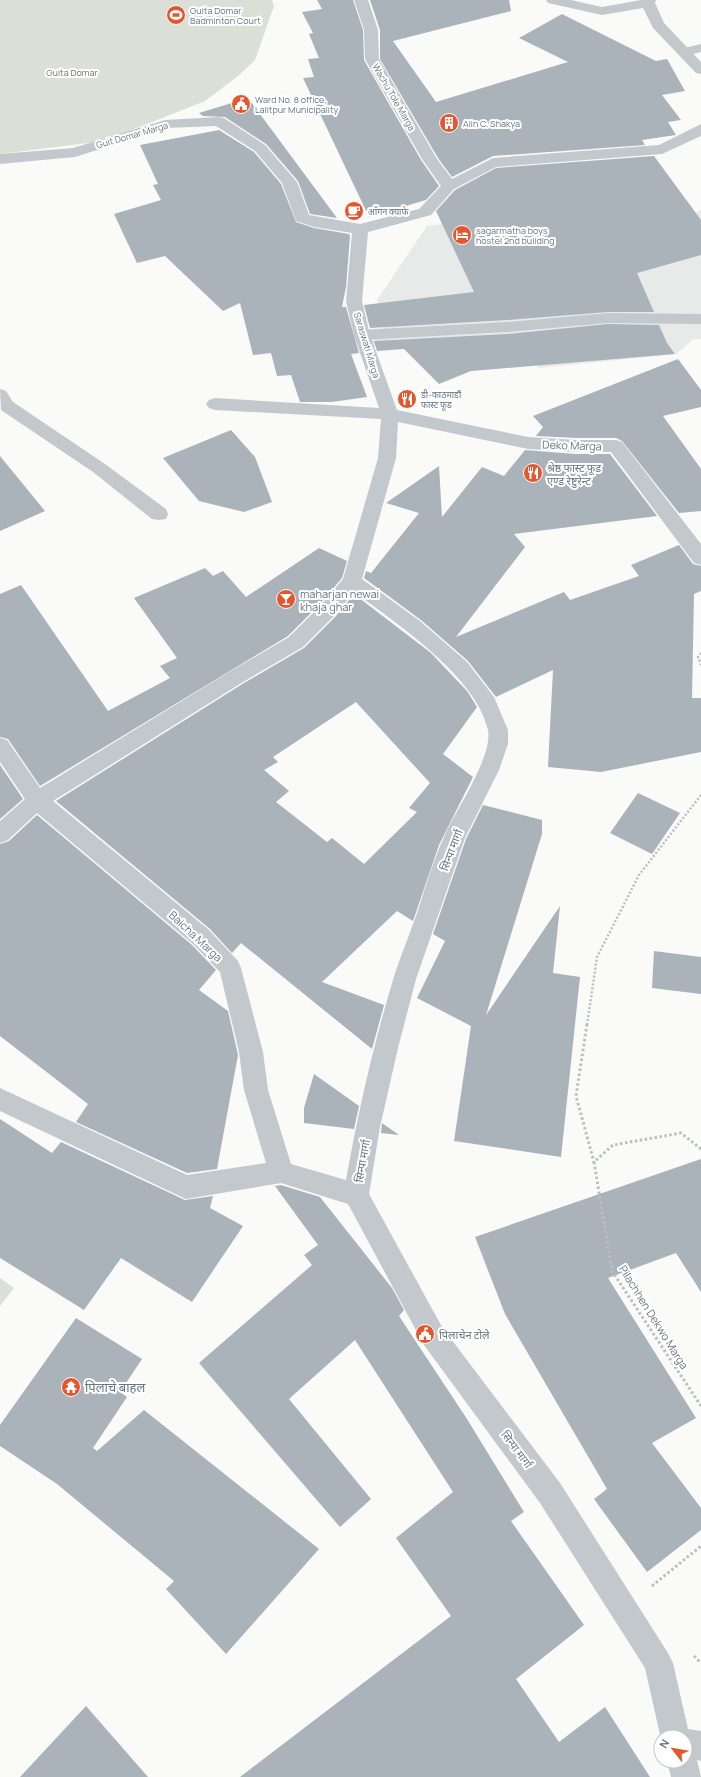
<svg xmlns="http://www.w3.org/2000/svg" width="701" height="1777" font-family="Manrope,'Noto Sans Devanagari',sans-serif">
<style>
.built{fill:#e8e9e9}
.green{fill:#dadfd7}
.building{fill:#aab3b9;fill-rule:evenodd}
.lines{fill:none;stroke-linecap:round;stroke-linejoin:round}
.path-far1{stroke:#bbbfc2;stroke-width:2.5;stroke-dasharray:2 2;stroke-linecap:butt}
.path{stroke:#bbbfc2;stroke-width:3;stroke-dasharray:2.5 2.5;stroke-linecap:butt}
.lane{fill:#c3c8cc;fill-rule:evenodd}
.street{fill:#c3c8cc;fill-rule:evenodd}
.labels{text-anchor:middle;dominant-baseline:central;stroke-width:4;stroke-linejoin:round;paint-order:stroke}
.far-poi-label{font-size:9px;fill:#657683;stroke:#fff;text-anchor:start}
.far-park-label{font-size:9px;fill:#687a64;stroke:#fff}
.far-street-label{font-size:9px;fill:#657683;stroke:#fff}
.street-label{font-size:11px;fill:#657683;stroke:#fff}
.poi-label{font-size:11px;fill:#657683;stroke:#fff;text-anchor:start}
.near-poi-label{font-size:13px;fill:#657683;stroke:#fff;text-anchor:start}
</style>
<rect width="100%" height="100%" fill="#fafaf8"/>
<polygon class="built" points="701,210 701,339 694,339 676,354 538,368 529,333 373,346 369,329 383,328 377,300 427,226 465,221 694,214"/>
<g class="green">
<polygon points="0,0 272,0 274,6 255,60 238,76 205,101 104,141 0,154"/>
<polygon points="0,1278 14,1288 0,1306"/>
</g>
<g class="building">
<polygon points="317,0 353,0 363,30 364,60 421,160 439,186 426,200 369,217 303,78 314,77 308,59 319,58 309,34 313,33 302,12 322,9"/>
<polygon points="370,0 509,0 511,11 393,41 436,102 568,62 519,38 562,14 656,61 667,59 685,91 662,95 681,120 668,122 676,135 642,140 645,145 493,156 452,177 438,158 380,59 380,30"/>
<polygon points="248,98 337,218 310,214 298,181 266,144 225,117 203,116 199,113"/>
<polygon points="219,130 254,152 281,184 296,222 314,228 349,234 350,236 346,287 342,307 346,307 359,353 351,354 367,397 332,402 300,402 291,375 277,376 271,353 253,355 240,303 223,311 165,256 137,263 114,214 161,200 153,185 158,184 140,145"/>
<polygon points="654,156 701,220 701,255 637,273 654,312 608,312 507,320 370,328 364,305 474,292 436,211 455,190 496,168"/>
<polygon points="608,324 659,325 667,343 675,354 471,371 439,384 404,349 377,351 374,341 507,334"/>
<polygon points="678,359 701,390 701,407 663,416 701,469 701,511 679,513 622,441 616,438 576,438 536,436 543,427 533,416"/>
<polygon points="231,430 255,457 272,502 244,512 199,501 163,458"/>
<polygon points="525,450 576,454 610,454 657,516 514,534 525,547 456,637 564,592 570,600 639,576 631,565 679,545 693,564 701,566 701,591 694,594 692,698 701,698 701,752 601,772 548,767 553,670 496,697 468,661 421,620 364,578 366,571 371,573 419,513 386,503 439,466 442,517 482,467 504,476"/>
<polygon points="0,456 45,511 0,531"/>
<polygon points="319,548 347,561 342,578 320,604 288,636 40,786 8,739 0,737 0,594 21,585 108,711 170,678 160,666 177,658 134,598 205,568 213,576 223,571 246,597"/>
<path d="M354,594L431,653L467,691L477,707L443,754L473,777L439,845L413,921L397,911L322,982L384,1005L372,1049L241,943L232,953L210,929L56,801L244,683L304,648L336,616ZM356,702L430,783L409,808L417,812L364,864L332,838L327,842L276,802L289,791L264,770L278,762L273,757Z"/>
<polygon points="0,765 23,799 0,819"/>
<polygon points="638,793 680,813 652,854 610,833"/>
<polygon points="483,805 542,820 542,834 486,1015 560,906 553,973 580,977 561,1157 454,1141 471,1026 417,998 445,941 433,934 466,839"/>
<polygon points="37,815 192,945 216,970 199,990 228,1011 238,1055 217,1169 187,1173 76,1122 88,1104 0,1036 0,844 9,841"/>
<polygon points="654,951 701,957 701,994 652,988"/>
<polygon points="314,1074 359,1106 354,1129 304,1123 304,1108"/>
<polygon points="0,1119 52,1153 61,1142 185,1200 213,1196 210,1208 243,1226 192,1302 121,1258 84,1310 0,1258"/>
<polygon points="382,1123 399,1135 381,1133"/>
<polygon points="701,1159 701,1292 676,1253 608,1278 696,1418 652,1443 701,1508 701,1530 647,1572 594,1499 607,1489 505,1314 475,1237"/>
<polygon points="281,1185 320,1197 392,1288 404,1310 399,1316 467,1419 524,1512 511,1521 584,1625 516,1679 559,1742 605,1707 650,1777 240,1777 451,1616 396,1538 453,1492 355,1340 289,1399 371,1499 340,1527 199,1363 312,1265 304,1255 318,1245 275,1186"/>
<polygon points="76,1318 142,1359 120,1392 127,1397 93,1448 97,1451 144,1410 319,1549 226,1654 166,1589 174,1581 57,1484 0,1446 0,1425"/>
<polygon points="86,1706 148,1777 20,1777"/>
</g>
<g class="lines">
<g class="path-far1">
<polyline points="701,653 698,657 701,665"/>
<polyline points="587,1025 597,957 639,875 701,795"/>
</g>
<g class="path">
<polyline points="587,1024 576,1096 594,1162"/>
<polyline points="701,1149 681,1133 613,1145 594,1162 612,1271 701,1406"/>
<polyline points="652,1586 701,1546"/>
<polyline points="694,1656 701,1663"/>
</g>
<g class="lane">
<polygon points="701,44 701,52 685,56 680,55 678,52 680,49"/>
<polygon points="608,313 701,314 701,324 608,323 507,332 362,340 356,339 354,335 356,331 362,330 507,322"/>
<polygon points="0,389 6,391 13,402 105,464 166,509 168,514 166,519 159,520 152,519 93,472 1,410"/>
</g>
<g class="street">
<path d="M354,0H368L378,30L379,59L437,159L452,179L493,158L659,145L701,124V136L662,154L496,167L454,189L431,215L368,232L362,301L370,335L397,410L528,437L576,440H616L622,442L701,544V565L694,563L611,452H576L528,449L398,422L396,458L362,579L420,621L467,662L494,697L508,730V744L499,770L465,838L416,979L398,1048L380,1127L369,1194L442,1327L560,1483L668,1653L673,1663L688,1729L701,1731V1761L697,1760L701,1777H671L667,1761H685V1737H661V1739L645,1668L540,1503L424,1345L348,1204L281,1183L186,1199L0,1111V1088L187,1175L266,1163L244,1090L239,1052L220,972L193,944L37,813L8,840L0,843V821L25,799L0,762V738L7,740L40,788L229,672L289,637L321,605L343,579L378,458L381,419L215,410L209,408L206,404L209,400L215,398L379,408L354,335L346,301L352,233L314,227L296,221L282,183L255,151L216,126L166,128L75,157L0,164V154L73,148L165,120L219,117L224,118L265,145L297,182L309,215L360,224L419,209L441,186L422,159L365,59L364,30ZM354,592C396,623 476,676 488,730C493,757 455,811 444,837C433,861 426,886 418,910C410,934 400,957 393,980C373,1046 358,1113 346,1180L291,1164L268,1090L263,1052L241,968L238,961L209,930L53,801L243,682L303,647L335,615Z"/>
<polygon points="546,0 571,0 602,7 641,0 656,0 655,3 664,23 701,62 701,74 696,73 653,28 643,8 602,15 548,3"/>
</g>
</g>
<defs>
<symbol id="stadium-disc" viewBox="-11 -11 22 22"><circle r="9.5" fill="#e4572e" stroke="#fff"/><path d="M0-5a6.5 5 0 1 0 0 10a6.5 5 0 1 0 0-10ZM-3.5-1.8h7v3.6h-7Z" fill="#fff"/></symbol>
<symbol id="civic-disc" viewBox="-11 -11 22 22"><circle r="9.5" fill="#e4572e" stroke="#fff"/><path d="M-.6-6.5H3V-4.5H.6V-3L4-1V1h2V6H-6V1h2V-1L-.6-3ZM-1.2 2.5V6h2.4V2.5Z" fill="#fff"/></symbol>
<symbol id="building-disc" viewBox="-11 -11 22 22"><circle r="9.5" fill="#e4572e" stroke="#fff"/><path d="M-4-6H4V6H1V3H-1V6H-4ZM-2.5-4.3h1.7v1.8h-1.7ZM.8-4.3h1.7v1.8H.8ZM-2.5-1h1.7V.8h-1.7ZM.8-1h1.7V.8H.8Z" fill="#fff"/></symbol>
<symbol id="cafe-disc" viewBox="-11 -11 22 22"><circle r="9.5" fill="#e4572e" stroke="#fff"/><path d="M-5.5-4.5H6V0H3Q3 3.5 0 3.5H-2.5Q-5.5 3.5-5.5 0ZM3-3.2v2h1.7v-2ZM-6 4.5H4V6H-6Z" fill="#fff"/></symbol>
<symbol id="hotel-disc" viewBox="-11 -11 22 22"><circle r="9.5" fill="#e4572e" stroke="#fff"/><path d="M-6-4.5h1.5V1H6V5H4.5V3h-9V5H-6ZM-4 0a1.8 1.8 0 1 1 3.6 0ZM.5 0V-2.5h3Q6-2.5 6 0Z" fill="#fff"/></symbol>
<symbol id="restaurant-disc" viewBox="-11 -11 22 22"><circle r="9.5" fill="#e4572e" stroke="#fff"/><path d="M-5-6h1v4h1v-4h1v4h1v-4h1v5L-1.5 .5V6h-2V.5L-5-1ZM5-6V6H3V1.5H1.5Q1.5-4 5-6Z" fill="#fff"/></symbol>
<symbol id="bar-disc" viewBox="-11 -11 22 22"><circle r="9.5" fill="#e4572e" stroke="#fff"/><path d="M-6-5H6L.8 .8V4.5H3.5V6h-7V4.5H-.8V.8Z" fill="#fff"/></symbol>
<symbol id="temple-disc" viewBox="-11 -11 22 22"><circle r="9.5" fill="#e4572e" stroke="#fff"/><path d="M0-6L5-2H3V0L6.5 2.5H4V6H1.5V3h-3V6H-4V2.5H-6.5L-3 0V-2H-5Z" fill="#fff"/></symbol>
</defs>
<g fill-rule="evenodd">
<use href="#stadium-disc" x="165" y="4" width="22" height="22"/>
<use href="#civic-disc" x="230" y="93" width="22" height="22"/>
<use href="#building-disc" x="438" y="112" width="22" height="22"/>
<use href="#cafe-disc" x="343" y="200" width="22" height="22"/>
<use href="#hotel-disc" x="451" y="224" width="22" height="22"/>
<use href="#restaurant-disc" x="396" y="388" width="22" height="22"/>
<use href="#restaurant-disc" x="522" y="462" width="22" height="22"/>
<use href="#bar-disc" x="275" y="588" width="22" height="22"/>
<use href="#civic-disc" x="414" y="1323" width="22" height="22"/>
<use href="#temple-disc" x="60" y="1376" width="22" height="22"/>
</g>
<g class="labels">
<g class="far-poi-label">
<text x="190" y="10">Guita Domar<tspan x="190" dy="10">Badminton Court</tspan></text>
<text x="255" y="99">Ward No. 8 office,<tspan x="255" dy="10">Lalitpur Municipality</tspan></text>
<text x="463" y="123">Alin C. Shakya</text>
<text x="368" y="211">आँगन क्याफे</text>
<text x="476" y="230">sagarmatha boys<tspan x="476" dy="10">hostel 2nd building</tspan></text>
<text x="421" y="394">डी-काठमाडौं<tspan x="421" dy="10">फास्ट फूड</tspan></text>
</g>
<g class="far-park-label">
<text x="72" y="72">Guita Domar</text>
</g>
<g class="far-street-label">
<text transform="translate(394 97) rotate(60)">Wachu Tole Marga</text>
<text transform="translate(132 135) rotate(-16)">Guit Domar Marga</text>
<text transform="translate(367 345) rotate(73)">Saraswati Marga</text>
</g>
<g class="street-label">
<text transform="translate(572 445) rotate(2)">Deko Marga</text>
<text transform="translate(451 850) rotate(-69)">सिन्पा मार्गा</text>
<text transform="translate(196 936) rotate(43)">Baicha Marga</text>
<text transform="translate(362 1161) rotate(-80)">सिन्पा मार्गा</text>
<text transform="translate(654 1317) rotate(58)">Pilachhen Dekwo Marga</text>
<text transform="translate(517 1449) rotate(53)">सिन्पा मार्गा</text>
</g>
<g class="poi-label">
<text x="547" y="467">श्रेष्ठ फास्ट फूड<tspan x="547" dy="13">एण्ड रेष्टुरेन्ट</tspan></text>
<text x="300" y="593">maharjan newai<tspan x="300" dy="13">khaja ghar</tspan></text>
<text x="439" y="1334">पिलाचेन टोले</text>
</g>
<g class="near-poi-label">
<text x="85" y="1387">पिलाचे बाहल</text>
</g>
</g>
<g transform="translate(673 1749) rotate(301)"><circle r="19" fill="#ffffff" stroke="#c1c8cd"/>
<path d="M0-3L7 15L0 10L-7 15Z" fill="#e4572e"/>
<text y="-6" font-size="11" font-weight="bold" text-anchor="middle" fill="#657683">N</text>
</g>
</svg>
